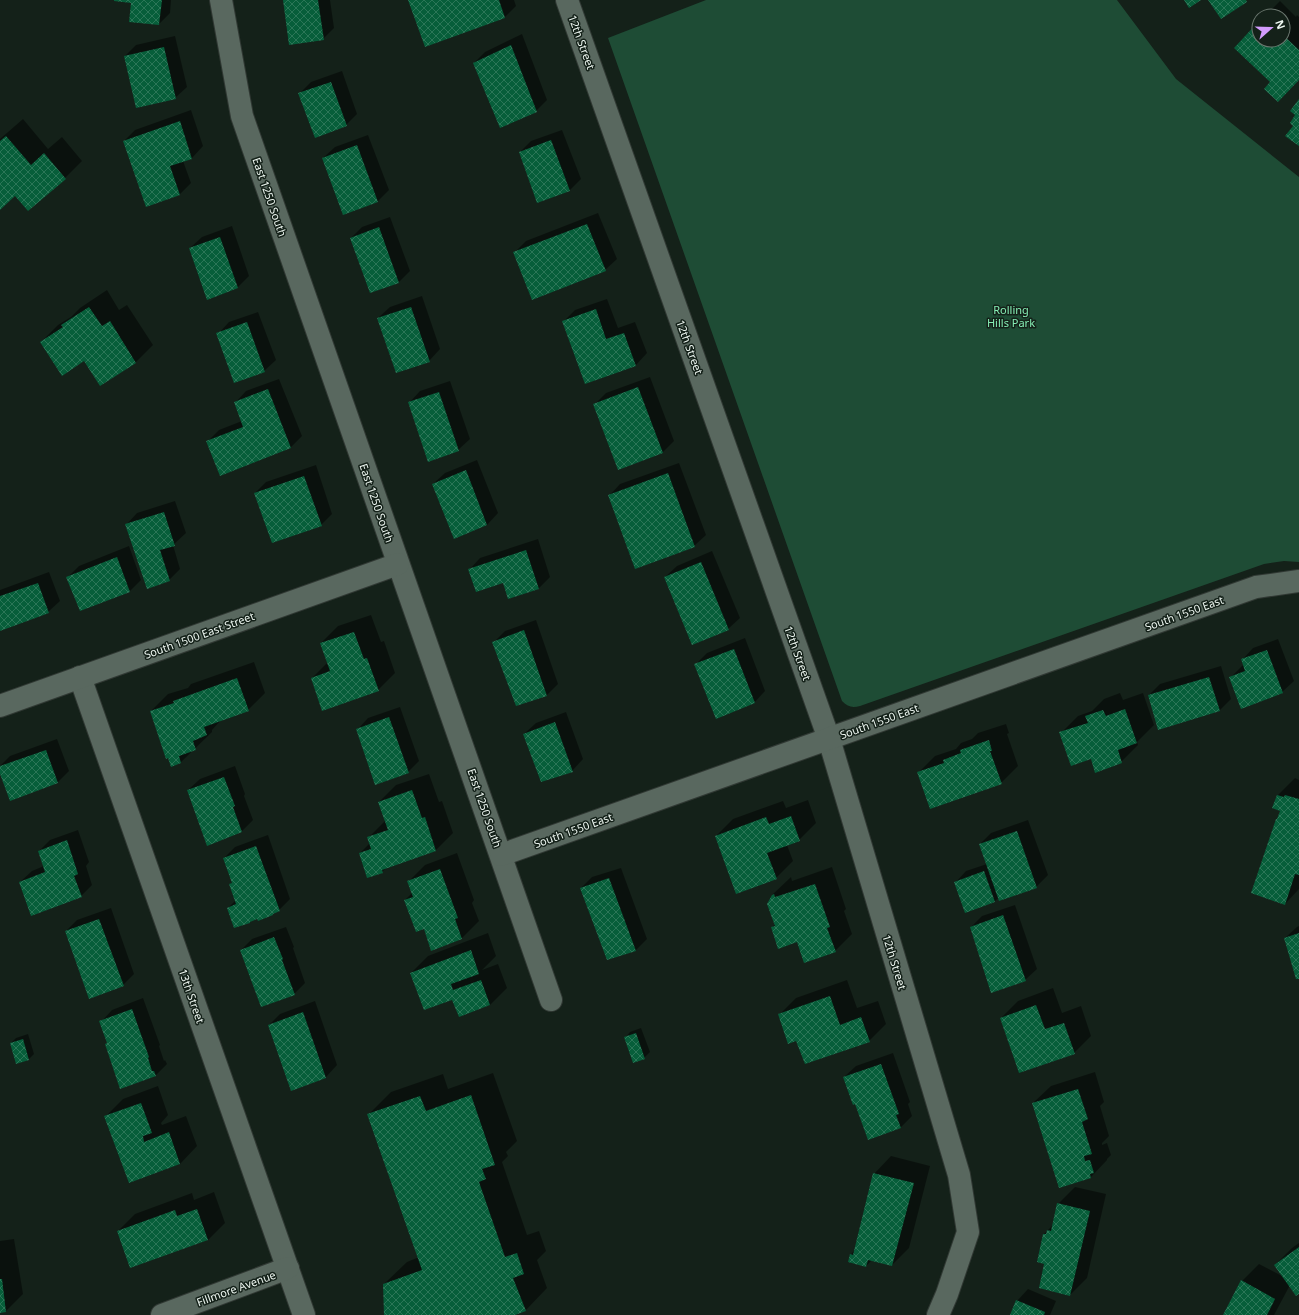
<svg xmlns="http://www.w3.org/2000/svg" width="1299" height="1315" font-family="'Noto Sans',sans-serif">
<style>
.green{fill:#1e4c35}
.shadow{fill:#0007}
.building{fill:url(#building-cross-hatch)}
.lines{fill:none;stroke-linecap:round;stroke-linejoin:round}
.minor-casing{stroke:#313934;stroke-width:24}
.minor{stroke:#59685f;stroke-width:22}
.labels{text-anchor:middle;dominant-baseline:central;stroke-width:3;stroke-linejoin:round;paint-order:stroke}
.street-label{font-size:11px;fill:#eef7f1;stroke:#142119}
.park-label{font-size:11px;fill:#85edb4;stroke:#142119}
</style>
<defs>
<pattern id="building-cross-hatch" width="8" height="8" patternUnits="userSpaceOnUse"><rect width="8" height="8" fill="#075e3a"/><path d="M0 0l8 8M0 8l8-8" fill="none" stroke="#2b7657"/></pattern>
</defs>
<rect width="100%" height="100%" fill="#142119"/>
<path class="green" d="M706,0H1117L1176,79L1299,177V562L1284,561L1264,564L860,706C852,708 848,707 842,701L608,38Z"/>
<g class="shadow">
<polygon points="114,0 171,0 170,13 159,24 132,2"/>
<polygon points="284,0 330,0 334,28 323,39"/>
<polygon points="409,0 514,0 516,6 505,17"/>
<polygon points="1280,1 1296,17 1297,15 1299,17 1299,80 1272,82 1235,48 1259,22 1259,40 1283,40 1283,16 1265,16"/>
<polygon points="522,34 547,100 536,111 474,63 485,52"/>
<polygon points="175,36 187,87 175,98 125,56 136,45"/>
<polygon points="342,71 357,114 346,125 300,93 311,82"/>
<polygon points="191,110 203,146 192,158 183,161 191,183 179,195 124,141 135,130"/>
<polygon points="23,119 48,149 62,137 82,161 65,178 16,195 0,208 0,139"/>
<polygon points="562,130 581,179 569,191 520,152 531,141"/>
<polygon points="368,135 389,190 377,202 323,158 335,147"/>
<polygon points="598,213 617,259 605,270 514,253 526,241"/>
<polygon points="390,217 410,271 399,282 371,292 351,238 362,227"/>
<polygon points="232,226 249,276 238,287 190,248 202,237"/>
<polygon points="107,290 119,310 127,305 153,345 136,362 100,385 85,360 41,342 58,325 71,317 80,308"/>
<polygon points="422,296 440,349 429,361 378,318 390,307"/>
<polygon points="607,299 618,328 635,322 647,353 636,365 564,321 575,310"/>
<polygon points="258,312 276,360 264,371 218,334 229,322"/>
<polygon points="650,377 674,441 663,452 594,405 606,393"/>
<polygon points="279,379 302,436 290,448 208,441 219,430 242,421 235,403 246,391"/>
<polygon points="450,381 470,439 458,450 409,403 420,391"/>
<polygon points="477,460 498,513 487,525 433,484 445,473"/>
<polygon points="679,463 706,535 694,546 609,496 620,484"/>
<polygon points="316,465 332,514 321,525 255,493 266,482"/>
<polygon points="175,501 186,533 173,545 180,569 169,580 126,525 137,513"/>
<polygon points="538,539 550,577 539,588 509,598 503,582 469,570 480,558"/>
<polygon points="129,546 141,580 130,591 80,610 68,577 79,566"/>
<polygon points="712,551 740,618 728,629 665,577 677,566"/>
<polygon points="49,572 60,601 48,612 0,630 0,590"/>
<polygon points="371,615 381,642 384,641 395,673 378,690 312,678 328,662 321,643 338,626"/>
<polygon points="536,620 558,684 547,695 517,705 493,643 505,631"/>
<polygon points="745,638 765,691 754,703 696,664 707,653"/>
<polygon points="1278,639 1294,681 1282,692 1230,678 1242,666 1244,665 1242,660 1253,648"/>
<polygon points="254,662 265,693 248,710 221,720 212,730 212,732 181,762 171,765 151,711 168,694 188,688 191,684"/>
<polygon points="1221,666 1231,699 1220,710 1149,695 1160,684"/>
<polygon points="1120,693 1123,700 1143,693 1154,725 1137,742 1138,745 1121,762 1091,758 1061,733 1078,716 1092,711 1104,699"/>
<polygon points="400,707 419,761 408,772 357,730 368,718"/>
<polygon points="566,712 583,759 572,771 524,734 536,723"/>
<polygon points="1006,724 1009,733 1007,734 1018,766 1001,783 918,773 935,756 956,749 961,743 972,739 978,733"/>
<polygon points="57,739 69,771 58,782 0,771 0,766 10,756"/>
<polygon points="235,766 245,794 244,796 253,820 241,832 188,790 200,779"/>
<polygon points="429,774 439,802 442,801 453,833 436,850 387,867 382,872 360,853 370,843 368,838 386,820 379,802 396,785"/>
<polygon points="1295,778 1299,780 1299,889 1285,904 1276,820 1279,817 1281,810 1273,808 1278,795"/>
<polygon points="808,800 816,823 799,840 787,845 793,861 776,878 716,836 733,819 783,801 786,808"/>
<polygon points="1028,820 1048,875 1036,887 999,897 994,902 955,883 966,871 987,864 980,844 991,833"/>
<polygon points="78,830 89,862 86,866 92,885 81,896 20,882 32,871 44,866 39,851 50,840"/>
<polygon points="268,835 290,899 279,910 273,914 228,908 236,900 230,884 233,882 224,858 235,847"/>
<polygon points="457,853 474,900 472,903 479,921 462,938 405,900 412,893 408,882 425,865"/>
<polygon points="832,867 846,909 844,911 852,934 835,951 798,941 772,928 775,924 772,895 790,878 791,877 792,881"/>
<polygon points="621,868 647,939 636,950 608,959 581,888 592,877"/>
<polygon points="1015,905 1037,969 1025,980 971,927 982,916"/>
<polygon points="111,908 134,974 123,985 66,931 77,920"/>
<polygon points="1299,926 1299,978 1285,938 1297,927"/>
<polygon points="286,927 294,947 293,948 305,983 294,994 241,950 252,939"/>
<polygon points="488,933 496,956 482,970 498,964 507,988 490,1005 459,1016 453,999 411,973 428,956"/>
<polygon points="847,980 857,1008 878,1001 886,1024 869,1041 797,1040 779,1015 796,998"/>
<polygon points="1053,988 1062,1013 1081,1006 1091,1036 1074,1053 1001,1018 1018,1001"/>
<polygon points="143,998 160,1045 159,1046 164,1061 165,1060 167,1064 155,1076 106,1044 108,1042 101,1022 112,1010"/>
<polygon points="315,1001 337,1065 326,1077 292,1089 269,1025 280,1014"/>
<polygon points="641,1028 650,1052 644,1058 625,1038 630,1032"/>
<polygon points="28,1034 34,1054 29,1059 11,1043 16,1038"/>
<polygon points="893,1053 910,1102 908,1104 912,1116 900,1128 856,1103 844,1077 856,1066"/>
<polygon points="1095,1072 1104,1102 1100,1106 1109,1136 1102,1143 1102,1145 1107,1143 1111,1155 1107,1159 1107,1160 1090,1178 1033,1103 1051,1086"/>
<polygon points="493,1073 517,1141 506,1152 508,1156 502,1162 527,1235 539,1231 546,1251 537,1260 547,1288 525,1311 512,1315 385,1315 384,1284 407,1262 419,1257 368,1115 391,1092 443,1074 448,1089"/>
<polygon points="158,1086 168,1115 161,1123 162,1125 186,1116 197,1146 180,1164 130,1182 106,1116 123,1099"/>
<polygon points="891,1156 930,1166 909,1248 892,1265 872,1260 866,1266 851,1254 855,1250 874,1174"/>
<polygon points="1075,1187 1106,1194 1087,1278 1070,1295 1046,1264 1044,1234 1053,1225 1058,1204"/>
<polygon points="214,1192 225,1223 208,1240 118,1231 135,1214 192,1193 194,1200"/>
<polygon points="14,1239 23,1294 6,1311 0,1312 0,1241"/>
<polygon points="1299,1243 1299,1292 1290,1285 1274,1315 1224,1315 1242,1281 1259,1264 1284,1277 1275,1265 1292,1248"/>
<polygon points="1028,1289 1056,1301 1050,1315 1011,1315 1017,1301"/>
</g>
<g class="building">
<polygon points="114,0 162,0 159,25 129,22 131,3 114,1"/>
<polygon points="283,0 318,0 324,40 289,45"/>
<polygon points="408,0 499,0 505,18 425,47"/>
<polygon points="1184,0 1201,0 1189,8"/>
<polygon points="1208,0 1246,0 1247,2 1221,19"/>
<polygon points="1259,21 1259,40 1283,40 1283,35 1299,50 1299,80 1278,102 1264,89 1270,82 1234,48"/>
<polygon points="511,45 537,112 500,128 473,63"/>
<polygon points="164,47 176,99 136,108 124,56"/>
<polygon points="331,82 347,126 315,138 298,93"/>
<polygon points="1299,99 1299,146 1285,136 1293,126 1290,123 1295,115 1290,111"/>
<polygon points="180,121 192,159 170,166 180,195 146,207 123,141"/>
<polygon points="6,136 31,165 44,153 66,179 28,211 15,196 0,210 0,141"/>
<polygon points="551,140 570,191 537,203 519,152"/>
<polygon points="357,145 378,202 343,215 322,158"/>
<polygon points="587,224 606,271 532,300 513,252"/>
<polygon points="379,227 399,283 370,293 350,238"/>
<polygon points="220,237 238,288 207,300 189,248"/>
<polygon points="89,307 102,326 110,321 136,363 100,386 84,361 62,376 40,342 63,327 61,325"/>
<polygon points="411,307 430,362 396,373 377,318"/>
<polygon points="596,309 606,339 624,333 636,366 585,384 562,321"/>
<polygon points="247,322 265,372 234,383 216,333"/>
<polygon points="638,387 663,453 618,470 593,404"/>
<polygon points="268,389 291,448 220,476 206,441 243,427 234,402"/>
<polygon points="439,392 459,451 428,462 408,402"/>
<polygon points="466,470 487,525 454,539 432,484"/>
<polygon points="668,473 695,547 635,569 608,495"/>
<polygon points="304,476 322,526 272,543 254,493"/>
<polygon points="164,512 175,546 160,550 170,581 147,589 125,524"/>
<polygon points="526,550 539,589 508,599 503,583 476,592 468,569"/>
<polygon points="117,557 130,592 80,611 66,577"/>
<polygon points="701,562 729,630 692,645 664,577"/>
<polygon points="38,583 49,613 0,631 0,596"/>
<polygon points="524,630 547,696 516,706 492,642"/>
<polygon points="354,632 364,659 367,658 379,691 322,711 311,678 330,671 320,643"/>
<polygon points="734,649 755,703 716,719 694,664"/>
<polygon points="1267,650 1283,693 1241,709 1229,677 1245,671 1241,659"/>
<polygon points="1209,677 1220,711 1158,730 1148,695"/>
<polygon points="237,678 249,711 204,727 207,735 193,741 196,750 179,756 181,763 171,767 168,758 166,759 150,711 174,703 173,701"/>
<polygon points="1125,709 1137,743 1118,750 1122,763 1095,773 1091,759 1071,766 1059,732 1088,723 1085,716 1103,710 1106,716"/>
<polygon points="389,717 409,773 375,785 356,729"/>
<polygon points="555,722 573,772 541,782 523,734"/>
<polygon points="989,740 992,751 990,751 1002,784 930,809 917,772 944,763 943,760 961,753 960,750"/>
<polygon points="46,750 58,783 10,801 0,774 0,766"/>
<polygon points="224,777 235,806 233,807 242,832 207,846 187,790"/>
<polygon points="412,790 422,818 425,817 436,851 382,870 383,873 367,878 359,853 371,849 367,837 388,830 378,802"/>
<polygon points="1277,795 1284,797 1285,795 1299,799 1299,875 1295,874 1285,905 1251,893 1276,819 1277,819 1280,811 1272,808"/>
<polygon points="791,816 800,841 767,853 777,879 736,894 715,836 766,817 769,824"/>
<polygon points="1017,831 1037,888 999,901 979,844"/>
<polygon points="67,840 78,874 74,876 82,897 31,916 19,882 45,872 38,851"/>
<polygon points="256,846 280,911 273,914 273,915 258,921 257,919 250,922 250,923 234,928 227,908 236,904 229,884 232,883 223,858"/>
<polygon points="440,869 458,918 455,919 462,939 431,951 424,929 416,932 404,900 413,897 407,881"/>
<polygon points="984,871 995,902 965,913 954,882"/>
<polygon points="609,878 636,951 607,960 580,888"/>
<polygon points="815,884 830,927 827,928 836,952 804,963 797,942 778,949 771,927 775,926 767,904 772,895 774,894 775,897"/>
<polygon points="1003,915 1026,981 991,993 970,927"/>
<polygon points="99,919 124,986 89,999 65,931"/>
<polygon points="1299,933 1299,979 1296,979 1284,938"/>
<polygon points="274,937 283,959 282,960 295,995 261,1007 240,950"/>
<polygon points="471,950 479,974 451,984 453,990 481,980 490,1005 459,1017 452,1000 424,1010 410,973"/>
<polygon points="830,996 840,1025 861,1017 870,1042 805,1064 796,1041 788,1044 778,1014"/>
<polygon points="1036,1005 1045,1029 1064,1023 1075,1054 1019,1073 1000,1018"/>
<polygon points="132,1009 149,1057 148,1058 152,1071 154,1071 156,1076 120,1089 105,1044 107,1043 99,1021"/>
<polygon points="303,1012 326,1078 291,1091 268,1025"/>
<polygon points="636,1033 645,1059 633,1063 624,1037"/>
<polygon points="23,1039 29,1060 16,1064 10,1043"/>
<polygon points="881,1064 899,1114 896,1115 901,1128 868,1140 855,1104 853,1105 843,1077"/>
<polygon points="1078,1089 1088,1119 1082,1122 1092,1154 1084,1156 1085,1161 1090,1160 1094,1173 1090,1174 1091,1178 1059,1188 1032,1103"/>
<polygon points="471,1095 495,1165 482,1169 486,1179 479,1182 505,1257 517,1253 524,1274 513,1278 526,1311 515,1315 384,1315 383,1284 422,1270 367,1114 420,1096 426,1111"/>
<polygon points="141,1103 152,1133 143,1136 144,1142 169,1132 180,1164 129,1183 104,1116"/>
<polygon points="873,1173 914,1183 892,1266 868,1260 866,1267 848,1262 850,1254 853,1255"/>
<polygon points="1057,1203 1090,1211 1070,1296 1039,1288 1044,1264 1037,1262 1043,1234 1046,1234 1047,1230 1051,1231"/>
<polygon points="197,1209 208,1240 130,1268 117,1231 175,1210 177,1216"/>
<polygon points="1299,1247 1299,1294 1296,1296 1274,1265"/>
<polygon points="0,1279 2,1279 6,1312 0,1313"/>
<polygon points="1241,1280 1275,1299 1267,1315 1223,1315"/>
<polygon points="1016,1300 1045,1312 1044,1315 1010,1315"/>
</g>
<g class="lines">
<defs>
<g id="minor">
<polyline points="221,0 242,116 551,1000"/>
<polyline points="567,0 829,739 959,1175 968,1232 947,1294 938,1315"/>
<polyline points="80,677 304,1315"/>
<polyline points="0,706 398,564"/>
<polyline points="501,855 1256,587 1299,581"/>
<polyline points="162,1315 288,1268"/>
</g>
</defs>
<use href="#minor" class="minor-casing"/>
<use href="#minor" class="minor"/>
</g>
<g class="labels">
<g class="street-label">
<text transform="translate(582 42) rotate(70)">12th Street</text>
<text transform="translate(270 197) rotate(71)">East 1250 South</text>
<text transform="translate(690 347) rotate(70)">12th Street</text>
<text transform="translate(377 503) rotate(71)">East 1250 South</text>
<text transform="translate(1184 613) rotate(-20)">South 1550 East</text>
<text transform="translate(199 635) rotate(-20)">South 1500 East Street</text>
<text transform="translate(798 653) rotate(70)">12th Street</text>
<text transform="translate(879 721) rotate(-20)">South 1550 East</text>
<text transform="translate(485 808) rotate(71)">East 1250 South</text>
<text transform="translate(573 830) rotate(-20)">South 1550 East</text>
<text transform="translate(895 962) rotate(73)">12th Street</text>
<text transform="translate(192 996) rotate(71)">13th Street</text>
<text transform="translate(236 1288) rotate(-20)">Fillmore Avenue</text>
</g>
<g class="park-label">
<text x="1011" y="309">Rolling<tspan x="1011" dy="13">Hills Park</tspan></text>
</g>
</g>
<g transform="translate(1271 28) rotate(70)"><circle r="19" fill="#142119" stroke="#6b776f"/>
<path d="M0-3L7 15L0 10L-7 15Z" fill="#d39cfd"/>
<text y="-6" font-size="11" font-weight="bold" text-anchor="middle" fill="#eef7f1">N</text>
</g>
</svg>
